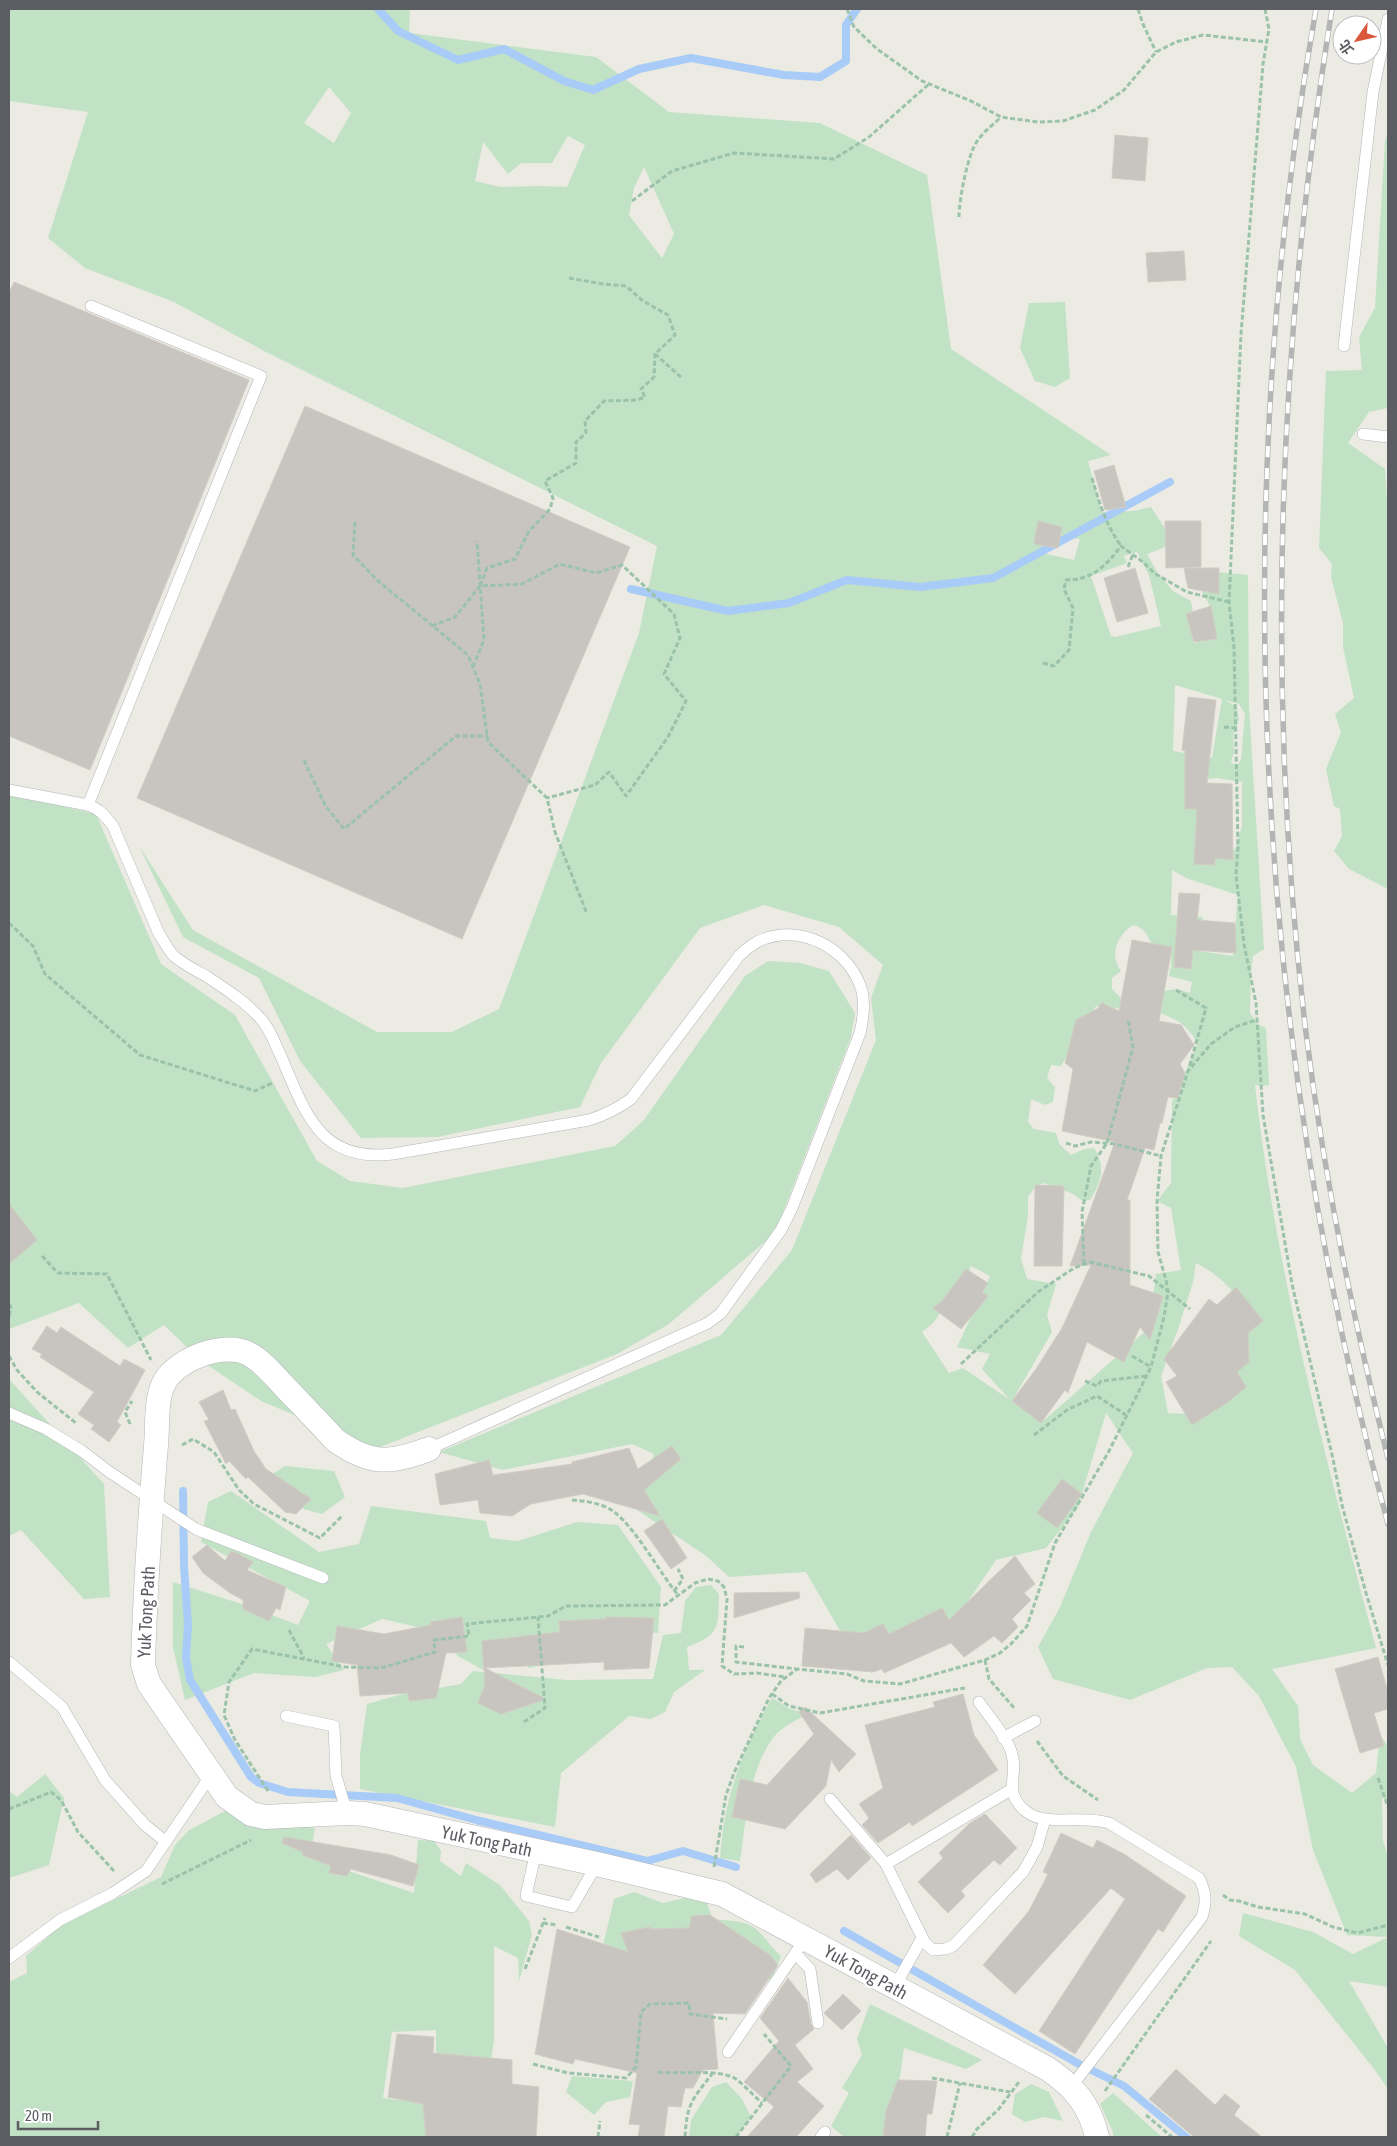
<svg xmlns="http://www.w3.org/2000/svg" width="1397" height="2146" font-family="'Asap Condensed','Noto Sans TC',sans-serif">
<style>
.green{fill:#c1e2c5;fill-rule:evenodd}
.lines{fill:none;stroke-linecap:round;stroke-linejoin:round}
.stream{stroke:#a8ccf7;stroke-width:8}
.building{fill:#c8c5c0;stroke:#d1cdc2}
.service-casing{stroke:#b3b5b9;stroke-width:12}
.minor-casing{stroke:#b3b5b9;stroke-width:25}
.path{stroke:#9bc2aa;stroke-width:3;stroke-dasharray:5 2.5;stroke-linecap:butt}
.service{stroke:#fff;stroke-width:11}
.minor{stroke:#fff;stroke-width:24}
.rail-casing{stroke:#b3b4b4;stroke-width:5.5}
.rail{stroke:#fff;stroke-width:4;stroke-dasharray:11;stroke-linecap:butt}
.labels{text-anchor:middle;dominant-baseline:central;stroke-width:4.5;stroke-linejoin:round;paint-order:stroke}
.street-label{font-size:18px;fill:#5b5d62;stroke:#fff}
</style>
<rect width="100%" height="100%" fill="#ecebe3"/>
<g class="green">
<path d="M9,9H410L409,33L596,57L669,112L820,123L927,175L951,349L1111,455L1088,461L1102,512L1133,511L1151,507L1171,538L1163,548L1147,554L1157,572L1173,591L1191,601L1193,612L1186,614L1194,643L1217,639L1212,610L1199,586L1214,572L1248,575L1249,707L1264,949L1253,956C1250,975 1251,994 1250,1013L1259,1025L1266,1028L1269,1085L1262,1086L1255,1085C1276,1274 1327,1464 1376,1648L1272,1669L1298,1706L1300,1739L1313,1765L1352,1793L1376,1773L1380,1735L1388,1746V1803L1382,1797L1383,1841L1388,1856V1987L1349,1981L1388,2048V2089L1375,2070L1295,1970L1239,1936L1243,1913L1313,1932L1353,1954L1388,1937L1347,1935L1313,1850L1296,1767L1259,1696L1232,1667L1207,1668L1130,1700L1053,1679L1038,1647L1060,1607L1091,1532L1133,1453L1106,1413L1078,1507L1046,1548L996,1560L943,1638L850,1648L806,1572L729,1577L705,1555L634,1508L654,1454L632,1444L503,1470L439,1452L721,1335L792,1250L876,1040L871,998L883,965L839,927L764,905L700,928L601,1063L580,1107L438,1137L361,1138L300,1061L259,978L183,937L139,846L193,930L377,1032H452L499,1009L639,633L657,546L266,352L174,302L85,268L48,238L88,112L9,101ZM329,87L351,113L334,143L304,123ZM568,136L585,145L567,187L539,186L500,187L475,181L483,142L508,174L521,163H552ZM644,167L674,234L662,258L629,215L634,188ZM1047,533L1080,539L1074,560L1046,554ZM1137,552L1149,575L1161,626L1115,637L1111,636L1091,576L1127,563L1124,556ZM1175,685L1222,699L1212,758L1173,751ZM1225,700L1239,704L1245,714L1241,759L1238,765L1231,763L1234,752L1233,736L1239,720L1237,707ZM1217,778L1242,782V826L1235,850L1202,828L1198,780ZM1172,870L1186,878L1238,895L1233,956L1199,951L1203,917L1171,915ZM1133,925C1154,930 1143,948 1171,955V966L1169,976L1192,982L1190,993L1177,989L1164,991L1160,1013C1179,1020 1187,1026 1198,1043L1172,1102L1171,1183L1157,1201L1171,1208L1181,1270L1156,1274L1149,1328L1041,1423L1012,1401L1052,1332L1047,1315L1056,1284L1027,1279L1021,1259L1028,1216V1197L1035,1187L1044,1183L1071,1193L1083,1201L1090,1200C1102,1181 1106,1167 1094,1148L1084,1149L1071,1155L1060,1145L1056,1133L1034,1129L1028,1122L1031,1099L1045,1105L1053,1102L1055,1087L1047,1078L1051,1065L1061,1066L1096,1006L1122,1009L1126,1003L1112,989V978L1121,971C1109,955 1117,935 1133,925ZM1196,1263C1208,1269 1234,1286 1237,1301C1241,1323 1215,1391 1207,1415L1168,1413L1161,1376L1178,1329L1193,1282ZM971,1266L990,1276L957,1347L990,1354L982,1369L1010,1400L963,1368L949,1373L922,1332L933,1323L968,1274Z"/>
<polygon points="1388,133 1388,408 1369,412 1348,443 1385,469 1388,516 1388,889 1349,869 1334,851 1342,836 1340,809 1334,806 1326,769 1341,732 1335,714 1354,698 1343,647 1343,623 1331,577 1332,564 1319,548 1326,371 1362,370 1359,337 1375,308 1385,141"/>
<polygon points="1065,302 1070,378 1055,387 1035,381 1020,348 1029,303"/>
<polygon points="9,794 96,814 161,964 235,1015 317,1161 350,1181 403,1188 615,1146 644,1120 745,976 768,961 800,963 829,971 855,1013 851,1037 775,1233 669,1324 617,1354 375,1449 261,1401 200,1360 164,1325 128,1348 79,1303 9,1329"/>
<polygon points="9,1379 104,1484 110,1597 84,1599 21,1530 9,1536"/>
<polygon points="285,1466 334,1471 345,1497 322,1514 285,1504 263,1480"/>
<polygon points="231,1491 319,1552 359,1544 371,1506 486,1521 490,1538 518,1541 577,1522 618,1525 661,1587 658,1633 566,1628 550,1664 528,1668 523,1639 483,1670 458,1656 435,1631 382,1619 326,1644 344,1670 315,1677 254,1673 185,1700 173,1647 173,1582 251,1607 298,1625 310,1601 201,1542 208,1502"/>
<path d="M711,1585L719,1594C718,1626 721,1635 687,1647L689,1670H705L674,1692L665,1712L651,1719L629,1716L561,1773L555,1827L360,1789V1755L367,1704L399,1695L461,1684L473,1671L567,1680L653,1679L663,1635L681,1633L685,1601L696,1587Z"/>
<path d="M772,1698L790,1709L808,1714C795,1721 781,1727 773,1738C748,1773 746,1821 740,1861L720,1858C724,1797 742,1751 772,1698Z"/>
<polygon points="45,1774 64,1798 49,1865 9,1878 9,1791 17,1797"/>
<polygon points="225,1811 241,1817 315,1828 310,1858 414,1893 418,1840 434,1841 441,1851 440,1861 461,1876 466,1863 500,1885 529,1921 532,1935 519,1981 518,1958 494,1946 494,2039 491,2062 444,2075 436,2052 436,2030 392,2032 383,2098 493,2111 495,2117 490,2137 9,2137 9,1982 27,1973 26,1956 60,1926 161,1877 175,1845 188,1831"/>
<path d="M634,1892L663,1903L685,1898L707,1903L712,1918C726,1922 746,1919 757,1930C766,1938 772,1948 781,1956L772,1979L754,1981L601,1954L614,1899Z"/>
<polygon points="870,2004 982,2060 966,2069 904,2048 900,2076 886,2111 883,2137 844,2137 831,2126 849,2093 842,2088 862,2055 857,2039"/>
<polygon points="572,2076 633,2081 630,2097 606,2102 594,2115 566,2092"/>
<polygon points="726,2082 742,2099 751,2117 736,2137 689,2137 691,2120 712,2087"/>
<polygon points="1031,2084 1049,2092 1063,2121 1044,2117 1025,2122 1012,2114 1015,2094"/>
<polygon points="1113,2093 1162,2137 1113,2137 1113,2132 1100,2104"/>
</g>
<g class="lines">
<g class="stream">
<polyline points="378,9 398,31 458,60 504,49 564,81 593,90 639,69 691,58 784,75 820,77 846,61 846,25 857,9"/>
<polyline points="631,589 728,611 789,603 847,580 920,587 993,578 1170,482"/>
<polyline points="183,1491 184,1566 188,1625 186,1658 190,1680 251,1777 259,1783 288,1792 397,1798 476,1820 647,1861 683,1851 736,1867"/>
<polyline points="844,1931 1079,2064 1124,2086 1186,2137"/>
</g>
</g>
<g class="building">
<polygon points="1115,135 1148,138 1145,181 1112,178"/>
<polygon points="1184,251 1186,280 1148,282 1146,253"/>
<polygon points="14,282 249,380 90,770 9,736 9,293"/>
<polygon points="305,406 630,547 462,939 137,798"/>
<polygon points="1114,465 1126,507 1105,510 1094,471"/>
<polygon points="1038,521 1062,527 1058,548 1034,544"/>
<polygon points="1165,521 1201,521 1201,567 1166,568"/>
<polygon points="1135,568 1148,613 1117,622 1104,578"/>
<polygon points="1184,568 1219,568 1219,594 1188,588"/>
<polygon points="1211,606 1217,639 1194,642 1186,614"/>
<polygon points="1188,697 1216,700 1207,783 1232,784 1233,860 1215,858 1215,865 1194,864 1197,809 1185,809 1185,751 1182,750"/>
<polygon points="1179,893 1200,894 1197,920 1235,923 1236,953 1193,950 1191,969 1174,967"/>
<polygon points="1132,940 1172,947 1159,1021 1181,1025 1194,1045 1180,1064 1185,1073 1178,1098 1168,1097 1162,1123 1160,1123 1154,1150 1145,1148 1127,1200 1130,1200 1130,1285 1163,1296 1150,1340 1140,1327 1124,1362 1087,1342 1068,1393 1065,1390 1041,1423 1012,1401 1036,1369 1062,1328 1091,1265 1070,1266 1115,1142 1062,1131 1073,1069 1065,1063 1076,1020 1097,1009 1102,1003 1119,1011"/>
<polygon points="1035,1185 1064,1186 1062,1266 1034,1266"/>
<polygon points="9,1204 37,1240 9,1264"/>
<polygon points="966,1269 988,1283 982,1292 988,1296 961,1329 933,1308 943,1300"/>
<polygon points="1236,1287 1263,1321 1248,1333 1249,1362 1237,1372 1246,1387 1228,1402 1192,1425 1166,1382 1177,1376 1164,1359 1209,1299 1217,1305"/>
<polygon points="47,1326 57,1333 61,1327 120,1366 124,1359 145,1370 117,1422 121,1425 109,1442 91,1429 94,1425 78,1414 94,1392 40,1357 42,1354 32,1349"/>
<polygon points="223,1390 231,1410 235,1409 254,1451 266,1469 311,1499 296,1514 285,1512 248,1477 246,1479 229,1461 226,1464 204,1421 209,1420 199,1402"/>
<polygon points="672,1446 681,1459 644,1490 660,1516 583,1494 531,1504 512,1516 480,1513 478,1500 440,1505 435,1474 489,1460 493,1475 572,1464 572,1462 629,1448 638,1469"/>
<polygon points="1062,1479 1082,1494 1057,1528 1037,1513"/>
<polygon points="662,1519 687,1558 671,1569 644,1531"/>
<polygon points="207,1545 225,1561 231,1551 239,1554 253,1562 247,1570 286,1587 280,1610 276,1608 269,1621 243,1609 243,1600 230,1593 203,1573 192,1557"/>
<polygon points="1015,1556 1035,1584 1024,1593 1031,1600 1012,1619 1018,1627 1002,1643 994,1636 964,1657 951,1643 884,1673 882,1669 873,1672 802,1666 805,1628 864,1633 883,1624 889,1634 942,1608 949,1620"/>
<polygon points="799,1592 800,1598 734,1618 734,1593"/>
<polygon points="462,1617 467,1652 446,1653 436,1698 409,1701 408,1693 360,1696 357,1665 332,1661 337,1626 384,1634 431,1625 430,1622"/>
<polygon points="606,1617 654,1618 649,1668 604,1670 604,1662 485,1668 546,1699 501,1714 478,1703 485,1685 482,1641 560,1632 559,1621 606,1619"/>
<polygon points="1378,1657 1388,1692 1388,1709 1374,1713 1384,1746 1360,1753 1335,1669"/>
<polygon points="963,1694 974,1735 998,1770 912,1826 910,1822 878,1843 862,1825 869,1818 859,1804 883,1788 865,1725 935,1707 933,1702"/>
<polygon points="805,1707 856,1754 839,1772 831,1760 826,1786 785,1829 732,1817 740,1779 767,1785 814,1734 799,1712"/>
<polygon points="985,1814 1017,1848 1000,1865 994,1860 961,1891 965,1896 948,1913 918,1882 943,1858 939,1853 970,1823"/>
<polygon points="1061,1833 1093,1848 1097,1840 1124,1854 1186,1896 1163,1932 1158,1929 1075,2054 1039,2031 1125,1899 1111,1888 1015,1994 983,1965 1029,1911 1048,1874 1043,1872"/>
<polygon points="851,1835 871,1858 848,1880 837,1869 816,1883 810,1874"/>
<polygon points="284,1837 391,1855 419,1865 413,1886 351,1869 347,1876 329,1873 331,1866 302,1855 303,1852 282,1843"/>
<polygon points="710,1915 770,1955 778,1965 745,2014 713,2013 718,2069 703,2070 693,2088 685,2088 681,2107 668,2106 664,2137 638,2137 640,2125 629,2124 637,2073 575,2059 573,2064 535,2054 557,1929 628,1952 621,1933 650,1927 650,1929 689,1928 692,1916"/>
<polygon points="788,1978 807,2002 811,2024 814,2029 795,2045 813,2069 797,2082 824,2106 796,2137 747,2137 774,2107 744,2082 779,2041 760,2018"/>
<polygon points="843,1994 861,2011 842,2030 824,2013"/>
<polygon points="397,2034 434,2037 433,2053 512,2060 512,2084 539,2087 536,2137 426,2137 423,2104 388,2097"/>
<polygon points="1176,2069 1215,2105 1225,2094 1240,2106 1234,2115 1262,2137 1194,2137 1188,2132 1149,2099"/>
<polygon points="898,2080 937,2081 932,2114 927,2114 925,2137 883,2137 886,2111"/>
</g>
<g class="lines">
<defs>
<g id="service">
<polyline points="1344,346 1373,92 1388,19"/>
<polyline points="1363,434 1388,437"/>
<path d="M9,790L88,805C100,809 105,816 113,826L159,934C164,941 168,950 174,956C183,964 195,970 206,976C224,988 246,1002 260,1018C270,1028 274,1042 280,1054C305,1111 318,1163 393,1154L589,1120C605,1115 617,1109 631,1099L739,956C744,951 750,946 757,942C798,921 850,948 862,991C865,1004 863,1020 860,1033L792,1208L781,1230L721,1313L708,1323L429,1449"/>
<polyline points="88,805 261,376 91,306"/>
<polyline points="9,1413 46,1429 82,1451 108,1471 196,1529 323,1578"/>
<polyline points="9,1662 62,1707 105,1780 145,1825 166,1842"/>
<path d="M979,1702C989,1717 1005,1734 1011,1751C1020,1775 1002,1788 1023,1809C1028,1813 1033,1817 1040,1818C1062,1823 1085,1816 1109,1823L1199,1878C1206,1892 1207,1901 1202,1917L1071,2087"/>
<polyline points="286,1716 334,1726 336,1776 347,1813"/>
<polyline points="1003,1738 1035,1721"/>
<polyline points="830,1799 886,1864 925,1943 933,1950 945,1949 953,1946 1023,1872 1037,1847 1045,1819"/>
<polyline points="536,1851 526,1896 572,1907 597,1864"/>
<polyline points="886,1864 1012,1789"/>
<polyline points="795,1953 810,1969 818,2023"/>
<polyline points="9,1958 60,1920 113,1893 146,1871 211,1775"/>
<polyline points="894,1988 922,1938"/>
<polyline points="728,2052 805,1939"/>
<polyline points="821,2137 825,2132"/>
</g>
<path id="minor" d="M429,1449C390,1464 370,1465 335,1440C318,1421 300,1403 283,1385C273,1374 262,1361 249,1354C225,1341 179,1358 165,1381C155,1398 158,1425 156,1445C150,1518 145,1592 143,1665L149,1684L227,1797L251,1814L265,1817L347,1813L365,1814L597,1864L722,1894L1048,2069C1074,2087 1090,2105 1097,2137"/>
</defs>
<use href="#service" class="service-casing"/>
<use href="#minor" class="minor-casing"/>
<g class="path">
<polyline points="847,9 854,27 877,49 922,81 971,101 1001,117 1038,122 1063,121 1095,110 1124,90 1156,52 1176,42 1203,35 1267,42"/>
<polyline points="1138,9 1143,24 1156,52"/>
<polyline points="1265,9 1269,29 1263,64 1241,334 1229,602 1234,647 1238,847 1236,875 1244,944 1256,1003 1263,1115 1292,1284 1333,1459 1342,1505 1366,1593 1388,1665"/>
<polyline points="632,201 672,171 734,153 834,159 869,137 929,84"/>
<path d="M959,217C959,200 968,152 978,140C984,131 994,124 1001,117"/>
<polyline points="569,278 603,284 626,286 643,301 668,315 675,335 655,354 682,378"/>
<path d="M1092,478C1099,502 1106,525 1121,546"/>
<polyline points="355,522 353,555 377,580 468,655 480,684 488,742 547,798 555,832 587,914"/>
<polyline points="1128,567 1133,554"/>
<polyline points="480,586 487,568 515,559 529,531 550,509 553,498 545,481 576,463 576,442 586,433 585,421 604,401 637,400 645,397 641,389 654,377 655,354"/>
<polyline points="432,626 455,617 480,586 522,584 560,564 596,573 622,565 674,614 680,638 664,674 686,701 668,737 626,796 609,772 595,785 547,798"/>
<path d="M1043,663L1054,666L1069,650L1073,608L1064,589L1066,580C1092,580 1106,566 1121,546L1143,562L1154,573L1187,592L1229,602"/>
<polyline points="473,667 484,640 477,541"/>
<polyline points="1224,727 1236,728"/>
<polyline points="304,760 325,805 344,829 456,736 488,736"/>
<polyline points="9,923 33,946 45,974 140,1055 255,1091 272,1083"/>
<polyline points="1176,990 1206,1008 1189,1068"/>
<polyline points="1066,1143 1075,1146 1091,1142 1115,1144 1161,1156"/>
<polyline points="42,1256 58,1273 107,1274 151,1360"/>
<polyline points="1084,1264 1082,1212 1091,1166 1107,1143 1133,1047 1128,1020"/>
<polyline points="9,1304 11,1307 9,1319"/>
<polyline points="9,1356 17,1370 37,1392 76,1423"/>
<polyline points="1132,1356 1151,1367"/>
<polyline points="961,1364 1038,1292 1074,1268 1090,1262 1149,1276 1190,1309"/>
<polyline points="1085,1381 1097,1386 1101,1381 1146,1376"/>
<polyline points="130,1424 125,1412 132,1401"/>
<polyline points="1034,1435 1067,1410 1097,1396 1126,1415"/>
<polyline points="182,1445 193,1439 214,1452 239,1490 254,1504 320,1538 343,1515"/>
<path d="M572,1500C586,1501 601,1503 613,1511C635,1527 660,1573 678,1595"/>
<polyline points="674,1591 683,1579 678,1569"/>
<polyline points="289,1630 304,1658"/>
<polyline points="744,1647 736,1646 736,1662 797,1669"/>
<polyline points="985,1660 989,1679 1015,1709"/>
<polyline points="772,1694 789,1706 820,1713 965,1688"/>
<polyline points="524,1722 545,1708 538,1617"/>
<polyline points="1037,1741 1063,1776 1098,1800"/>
<polyline points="1378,1778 1388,1807"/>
<polyline points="268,1791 235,1740 224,1715 229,1682 252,1649 345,1667 381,1668 435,1652 434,1640 469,1636 467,1624 548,1616 566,1606 665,1605 695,1583 708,1579 718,1581 724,1587 727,1599 722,1666 734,1674 757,1673 785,1677"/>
<polyline points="9,1809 51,1792 61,1800 78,1832 114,1871"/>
<polyline points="714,1867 726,1795 734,1773 769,1698 781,1681 797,1669 847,1674 864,1681 900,1684 985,1660 1000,1653 1011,1644 1027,1626 1055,1543 1108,1453 1151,1367 1164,1317 1168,1292 1166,1280 1158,1252 1157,1201 1161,1156 1188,1071 1211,1044 1235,1027 1256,1020"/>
<polyline points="162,1884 251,1840"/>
<polyline points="1223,1895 1230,1900 1239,1901 1258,1907 1305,1914 1333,1927 1358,1933 1388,1925"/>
<polyline points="543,1923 557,1925"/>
<polyline points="566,1927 599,1937"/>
<polyline points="525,1969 545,1918"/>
<polyline points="533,2064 568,2073 626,2078 636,2067 641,2012 650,2004 689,2003 690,2014 727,2019"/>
<path d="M658,2072C680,2075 718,2068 736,2079C745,2086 754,2096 762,2103"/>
<polyline points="932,2078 1010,2092"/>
<polyline points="1105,2091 1211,1941"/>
<polyline points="1146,2115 1172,2137"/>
<polyline points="598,2137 600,2121"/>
<path d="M685,2137C687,2103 692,2100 712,2074"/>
<polyline points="736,2137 791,2066 764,2034"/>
<polyline points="947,2137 960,2083"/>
<polyline points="972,2137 977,2129 998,2110 1019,2082"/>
</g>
<use href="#service" class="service"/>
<use href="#minor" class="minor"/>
<defs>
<g id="rail">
<path d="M1316,9C1227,511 1255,1033 1388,1524"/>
<path d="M1332,9C1277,348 1265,692 1306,1033C1324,1176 1353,1319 1388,1458"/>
</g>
</defs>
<use href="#rail" class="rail-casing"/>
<use href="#rail" class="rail"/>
</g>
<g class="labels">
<g class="street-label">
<text transform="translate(146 1612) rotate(-87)">Yuk Tong Path</text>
<text transform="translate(487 1841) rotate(12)">Yuk Tong Path</text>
<text transform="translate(866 1972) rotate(29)">Yuk Tong Path</text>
</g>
</g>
<rect width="1397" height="2146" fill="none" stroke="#5b5d62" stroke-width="20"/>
<g transform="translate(1357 40) rotate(236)"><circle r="24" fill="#ffffff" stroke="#bdbec0"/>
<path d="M0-4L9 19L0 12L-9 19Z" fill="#da583b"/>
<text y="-8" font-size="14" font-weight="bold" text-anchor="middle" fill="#5b5d62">北</text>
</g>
<path d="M18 2121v8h80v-8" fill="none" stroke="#5b5d62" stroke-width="2.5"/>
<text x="25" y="2121" font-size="15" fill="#5b5d62" stroke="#ffffff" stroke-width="4" paint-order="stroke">20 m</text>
</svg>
